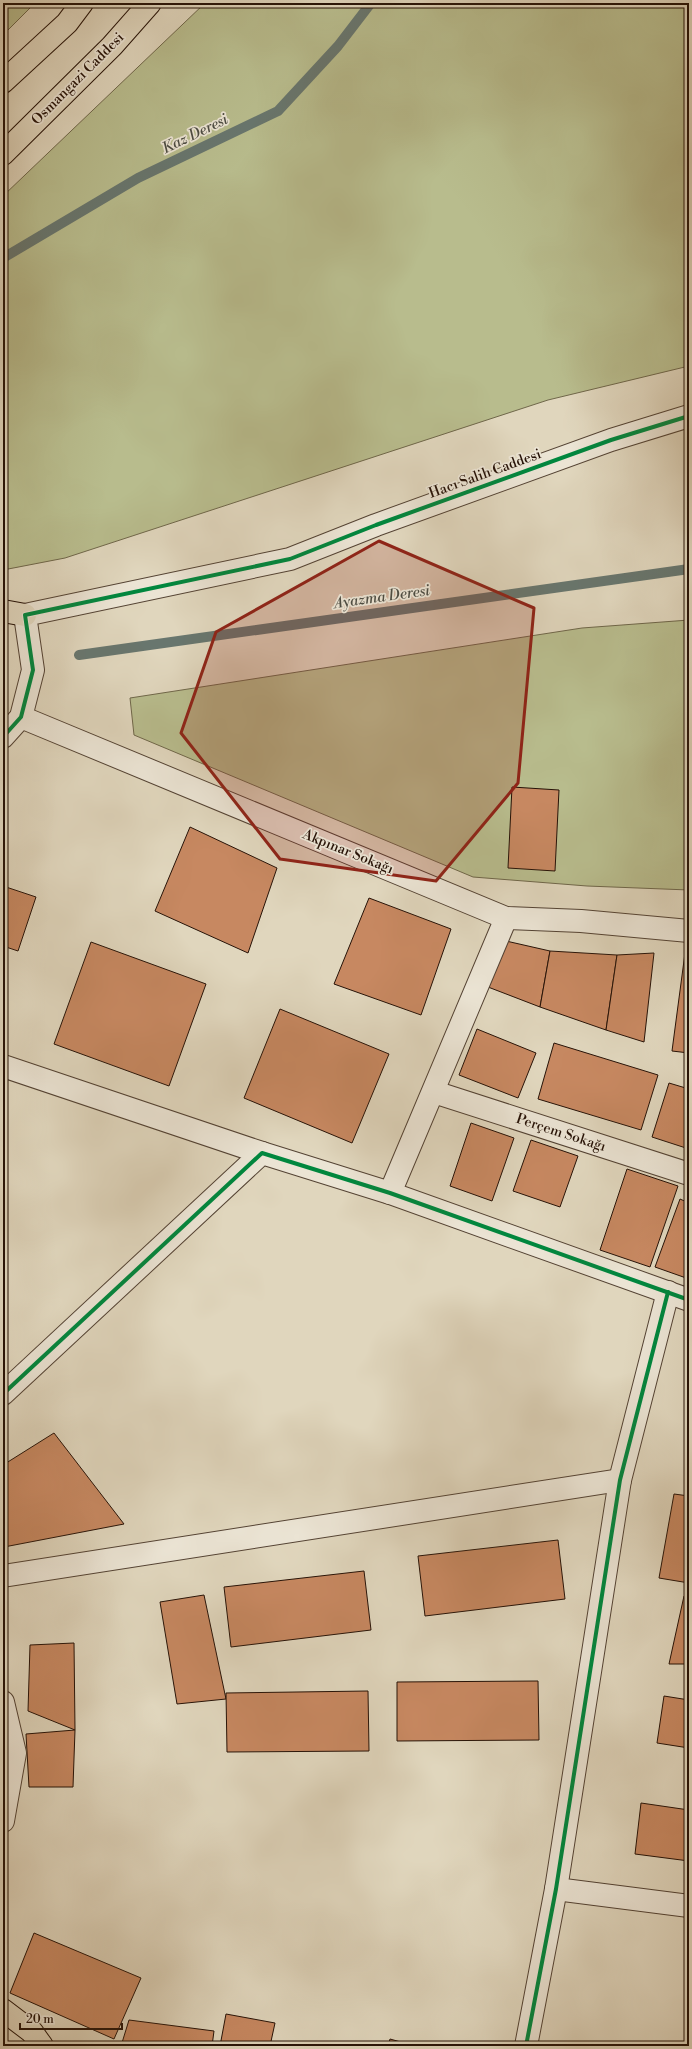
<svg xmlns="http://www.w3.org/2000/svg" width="692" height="2049" font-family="'Libre Bodoni',serif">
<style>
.green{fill:#b8bc8d;stroke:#6f674a}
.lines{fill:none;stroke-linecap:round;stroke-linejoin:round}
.stream{stroke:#68766e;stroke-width:10}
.building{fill:#c78861;stroke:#261207}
.minor-casing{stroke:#544334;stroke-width:24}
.major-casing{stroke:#261207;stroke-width:24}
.minor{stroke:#ebe4d4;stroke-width:22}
.major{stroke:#e0d6bd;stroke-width:22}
.cycleway-casing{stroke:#ebe4d4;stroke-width:6}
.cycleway{stroke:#00873e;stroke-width:4}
.marked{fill:#8f2418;fill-opacity:0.2;stroke:#8f2418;stroke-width:3;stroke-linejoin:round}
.labels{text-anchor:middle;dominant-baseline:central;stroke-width:3.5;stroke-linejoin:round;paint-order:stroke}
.street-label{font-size:14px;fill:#261207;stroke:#ebe4d4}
.water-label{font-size:15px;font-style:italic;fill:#4c4c43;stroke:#ebe4d4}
</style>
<rect width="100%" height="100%" fill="#e0d6bd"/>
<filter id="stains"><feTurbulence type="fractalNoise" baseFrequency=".005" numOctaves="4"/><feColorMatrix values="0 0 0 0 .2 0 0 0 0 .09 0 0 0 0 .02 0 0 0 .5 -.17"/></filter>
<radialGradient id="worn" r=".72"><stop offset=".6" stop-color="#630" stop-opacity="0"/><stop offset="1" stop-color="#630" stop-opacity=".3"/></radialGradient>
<g class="green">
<polygon points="3,3 35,3 3,35"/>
<polygon points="205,3 689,3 689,366 548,400 65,558 3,570 3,196"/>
<polygon points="689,620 689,890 587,886 473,877 134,735 130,698 582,628"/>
</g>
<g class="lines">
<g class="stream">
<polyline points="3,258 138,178 278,111 338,46 371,3"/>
<polyline points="79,655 689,569"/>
</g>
</g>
<g class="building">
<polygon points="512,787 559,790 555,871 508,868"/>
<polygon points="190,827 277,868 248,953 155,911"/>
<polygon points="3,886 36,897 18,951 3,946"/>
<polygon points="369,898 451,929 421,1015 334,984"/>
<polygon points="506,941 550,951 540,1007 488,987"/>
<polygon points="91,942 206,984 169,1086 54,1044"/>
<polygon points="550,951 617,955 606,1030 540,1007"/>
<polygon points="654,953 644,1042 606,1030 617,955"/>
<polygon points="685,953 689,953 689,1053 672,1051"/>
<polygon points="280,1009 389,1054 352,1143 244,1098"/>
<polygon points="477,1029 536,1053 518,1098 459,1075"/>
<polygon points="554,1043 658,1075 641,1130 538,1099"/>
<polygon points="669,1083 689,1089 689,1149 652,1137"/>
<polygon points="471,1123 514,1138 492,1201 450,1186"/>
<polygon points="531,1140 578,1156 560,1207 513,1191"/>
<polygon points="627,1169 678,1186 650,1267 600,1250"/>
<polygon points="680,1199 689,1203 689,1279 655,1267"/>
<polygon points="54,1433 124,1524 4,1547 3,1465"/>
<polygon points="674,1494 689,1496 689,1583 659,1578"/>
<polygon points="558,1540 565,1599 425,1616 418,1556"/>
<polygon points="364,1571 371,1630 231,1647 224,1587"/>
<polygon points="204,1595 226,1699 177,1704 160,1602"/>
<polygon points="684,1596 689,1597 689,1664 669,1664"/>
<polygon points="74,1643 75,1730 28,1711 30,1645"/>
<polygon points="538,1681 539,1740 397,1741 397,1682"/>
<polygon points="368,1691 369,1751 227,1752 226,1693"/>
<polygon points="664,1696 689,1700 689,1748 657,1743"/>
<polygon points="75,1730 73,1787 29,1787 26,1734"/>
<polygon points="641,1803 689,1810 689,1861 635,1854"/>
<polygon points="34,1933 141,1978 114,2039 10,1993"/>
<polygon points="226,2014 275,2023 270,2046 220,2046"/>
<polygon points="129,2020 214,2031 212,2046 121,2046"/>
<polygon points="390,2039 415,2046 388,2046"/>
<polygon points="576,2042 595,2046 575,2046"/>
</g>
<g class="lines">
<defs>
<g id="minor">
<polyline points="21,717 506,918 581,921 689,931"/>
<polyline points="3,737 21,717 33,670 25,615 290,559 376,525 611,440 689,416"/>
<polyline points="3,1066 262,1153"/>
<polyline points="434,1092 689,1174"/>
<polyline points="390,1193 506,918"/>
<polyline points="3,1394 262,1153 390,1193 689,1300"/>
<polyline points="3,1576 620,1480"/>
<polyline points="3,1702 15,1753 3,1821"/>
<polyline points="556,1889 689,1906"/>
<polyline points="526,2046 556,1889 620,1480 668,1292"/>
</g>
<g id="major">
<polyline points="3,82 67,23 82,3"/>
<polyline points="3,154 112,46 150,3"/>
<polyline points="3,611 25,615"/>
<polyline points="3,2010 32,2032 42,2046"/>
</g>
</defs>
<use href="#minor" class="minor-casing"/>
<use href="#major" class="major-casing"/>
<use href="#minor" class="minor"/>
<use href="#major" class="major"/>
<defs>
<g id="cycleway">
<polyline points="3,737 21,717 33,670 25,615 290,559 376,525 611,440 689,416"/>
<polyline points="3,1394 262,1153 390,1193 689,1300"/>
<polyline points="526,2046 556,1889 620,1480 668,1292"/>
</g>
</defs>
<use href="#cycleway" class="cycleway-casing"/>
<use href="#cycleway" class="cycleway"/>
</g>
<path class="marked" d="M379,541L534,608L518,783L436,881L280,859L181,733L216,632Z"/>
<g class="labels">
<g class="street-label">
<text transform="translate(78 79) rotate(-45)">Osmangazi Caddesi</text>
<text transform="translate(485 474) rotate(-20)">Hacı Salih Caddesi</text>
<text transform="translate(348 852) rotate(22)">Akpınar Sokağı</text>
<text transform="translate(561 1133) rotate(18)">Perçem Sokağı</text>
</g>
<g class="water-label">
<text transform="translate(195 134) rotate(-26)">Kaz Deresi</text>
<text transform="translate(382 597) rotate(-8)">Ayazma Deresi</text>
</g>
</g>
<rect width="692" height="2049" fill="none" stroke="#e0d6bd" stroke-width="16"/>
<rect x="4" y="4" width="684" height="2041" fill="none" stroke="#261207" stroke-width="2"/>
<rect x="8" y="8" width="676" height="2033" fill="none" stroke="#261207"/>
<path d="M20 2023v6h102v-6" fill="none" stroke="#261207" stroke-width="2"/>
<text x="26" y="2023" font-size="12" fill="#261207" stroke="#ebe4d4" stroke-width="3" paint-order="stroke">20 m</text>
<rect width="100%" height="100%" filter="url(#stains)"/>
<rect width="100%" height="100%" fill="url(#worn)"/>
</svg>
